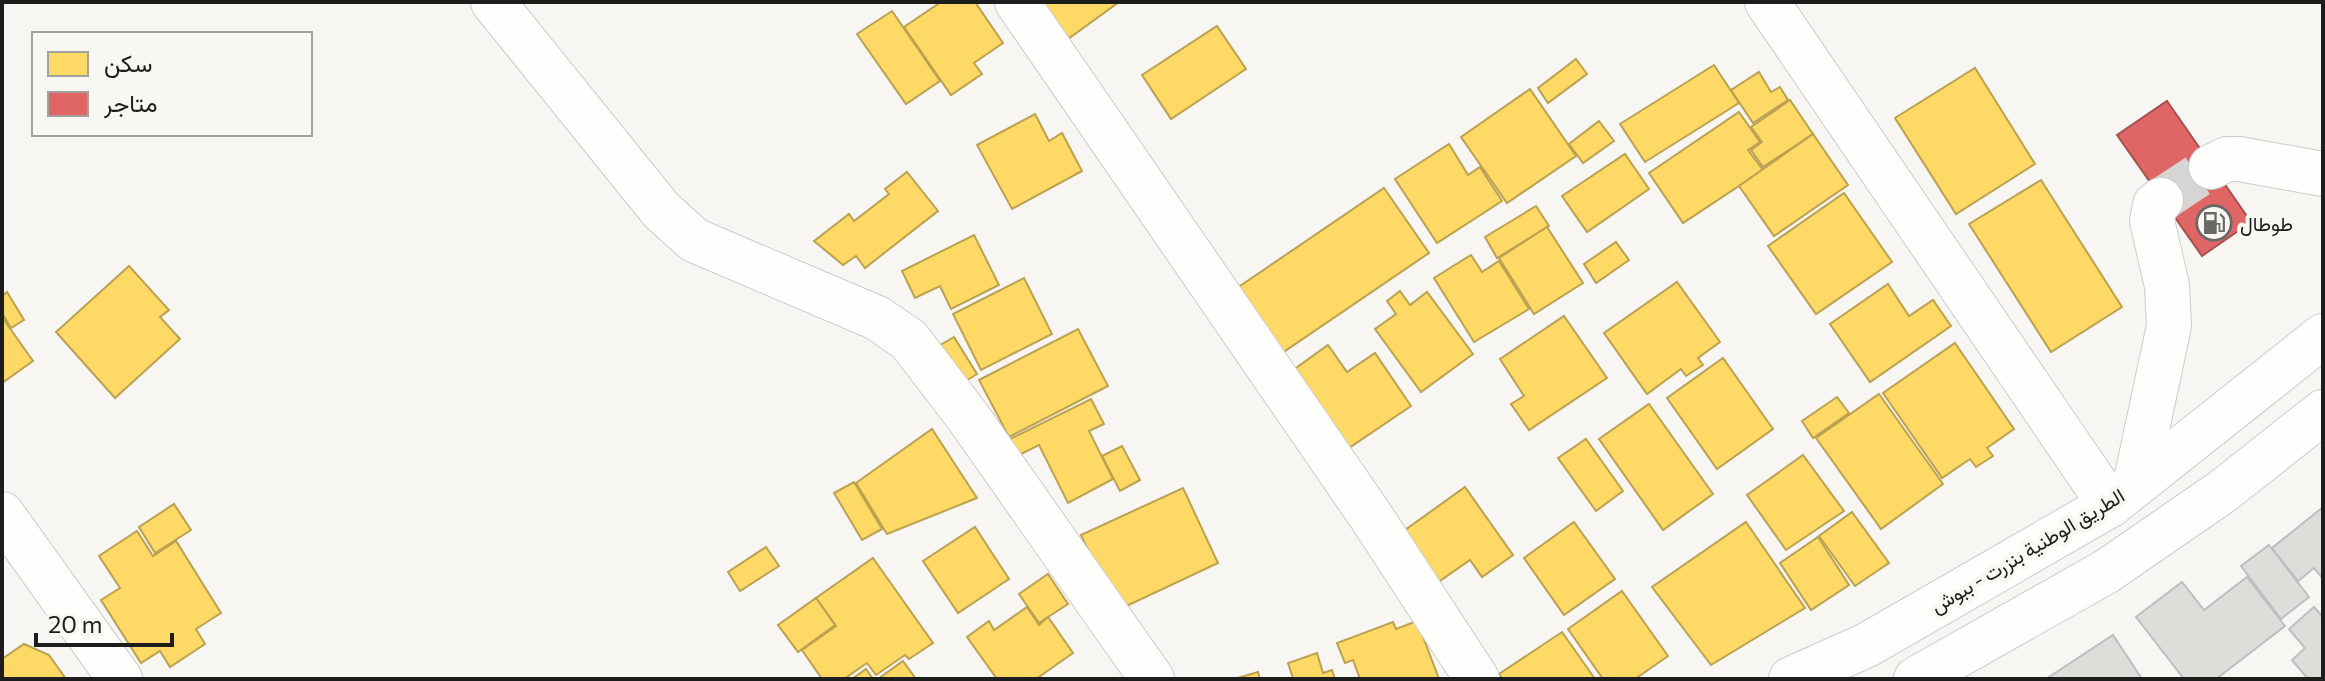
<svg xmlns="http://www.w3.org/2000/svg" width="2325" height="681" font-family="Commissioner,Vazirmatn,sans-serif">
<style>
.homes{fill:#ffd966;stroke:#bba150;stroke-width:2}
.shops{fill:#e06666;stroke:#a65050;stroke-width:2}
.building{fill:#deddda;stroke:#c0bfbd;stroke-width:2}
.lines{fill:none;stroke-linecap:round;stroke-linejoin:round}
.minor-tunnel{stroke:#d7d5d3;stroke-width:44;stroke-dasharray:44 22;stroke-linecap:butt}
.minor-casing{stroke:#cdccc9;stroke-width:46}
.major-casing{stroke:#cdccc9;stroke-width:46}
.minor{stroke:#fefefd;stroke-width:44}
.major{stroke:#fefefd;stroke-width:44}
.labels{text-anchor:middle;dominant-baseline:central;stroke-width:8;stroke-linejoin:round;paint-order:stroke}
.poi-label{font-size:20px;fill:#1d1d1b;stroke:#f9f7f2;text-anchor:start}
.street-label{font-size:20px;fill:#1d1d1b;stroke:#f9f7f2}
</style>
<rect width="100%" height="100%" fill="#f8f6f3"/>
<g class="homes">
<polygon points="941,2 975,2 1003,43 974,63 982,74 951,95 904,27"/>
<polygon points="1042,2 1119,2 1068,39"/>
<polygon points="892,11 940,81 906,104 857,34"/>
<polygon points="1217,26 1246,69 1171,119 1142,75"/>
<polygon points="1576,59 1587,74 1548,103 1538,88"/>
<polygon points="1714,65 1739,103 1645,162 1620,124"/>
<polygon points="1975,68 2035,164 1956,214 1895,118"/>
<polygon points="1759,72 1771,92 1780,87 1788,100 1753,123 1731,90"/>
<polygon points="1530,89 1576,156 1507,203 1461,137"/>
<polygon points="1790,100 1813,134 1763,167 1751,150 1762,142 1751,127"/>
<polygon points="1739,112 1760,142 1748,150 1763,170 1683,223 1649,173"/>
<polygon points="1035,114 1049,141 1062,133 1082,171 1012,209 977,145"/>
<polygon points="1599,121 1614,141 1583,163 1569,144"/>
<polygon points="1813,134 1848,185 1774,236 1739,186"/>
<polygon points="1449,144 1468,175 1480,167 1502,201 1437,243 1395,179"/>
<polygon points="1625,154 1649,189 1587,232 1562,196"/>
<polygon points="907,172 938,211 865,268 856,256 843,265 814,241 849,214 854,221 889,194 885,189"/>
<polygon points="2041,180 2122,307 2051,352 1969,224"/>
<polygon points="1384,188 1429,253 1282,353 1237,288"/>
<polygon points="1844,193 1892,262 1816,314 1768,246"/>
<polygon points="1536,206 1549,226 1497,258 1485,237"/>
<polygon points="1547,227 1583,283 1534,314 1499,258"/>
<polygon points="974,235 999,285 951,309 940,286 915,298 902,271"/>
<polygon points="1616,242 1629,260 1596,283 1584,264"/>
<polygon points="1471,255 1482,272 1499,261 1529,309 1474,342 1434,278"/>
<polygon points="129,266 169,310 160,317 180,339 115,398 56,332"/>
<polygon points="1024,278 1052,334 981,370 953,314"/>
<polygon points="1677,282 1720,342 1698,358 1703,365 1686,376 1681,369 1647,394 1604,333"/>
<polygon points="1888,284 1909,316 1933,300 1951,326 1870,382 1830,324"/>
<polygon points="1400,291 1410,305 1427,292 1473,354 1421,392 1375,329 1396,314 1387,301"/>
<polygon points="7,292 24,320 11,328 2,313 2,296"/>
<polygon points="1564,316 1607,378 1529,430 1511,404 1524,396 1500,359"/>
<polygon points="2,317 33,361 2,383"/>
<polygon points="1078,329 1108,386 1009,437 979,380"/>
<polygon points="954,337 977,374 951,390 928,352"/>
<polygon points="1955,343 2014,429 1987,448 1993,456 1976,467 1970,459 1942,478 1883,393"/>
<polygon points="1328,345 1347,372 1375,353 1411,406 1343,452 1289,373"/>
<polygon points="1723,358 1773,429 1717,469 1667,398"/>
<polygon points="1879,394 1943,484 1881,529 1816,438"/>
<polygon points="1837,397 1849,413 1813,438 1802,421"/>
<polygon points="1091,399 1104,424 1089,431 1113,479 1068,503 1039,445 1019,455 1010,439"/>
<polygon points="1649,404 1713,494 1663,530 1599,439"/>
<polygon points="932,429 977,498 887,534 856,483"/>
<polygon points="1586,439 1623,491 1596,511 1558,458"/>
<polygon points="1122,446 1140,480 1120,491 1102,456"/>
<polygon points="1803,455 1844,511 1786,550 1747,495"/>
<polygon points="854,482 882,529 862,540 834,493"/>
<polygon points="1465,487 1513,555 1482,577 1470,560 1434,585 1398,535"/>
<polygon points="1183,488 1218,563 1116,611 1081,535"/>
<polygon points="174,504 191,530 155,553 139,527"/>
<polygon points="1852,512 1889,563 1855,586 1819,536"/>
<polygon points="1574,522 1615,579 1564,615 1524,558"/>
<polygon points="1746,522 1805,608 1711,665 1652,587"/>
<polygon points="975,527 1009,579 958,613 923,561"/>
<polygon points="137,531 153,556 176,541 221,613 196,629 205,644 170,667 160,651 141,663 101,600 120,588 99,556"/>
<polygon points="1818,537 1849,585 1811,610 1780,563"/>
<polygon points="766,547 779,566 740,591 728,572"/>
<polygon points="873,558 933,643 909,659 905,655 876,675 867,663 844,679 822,679 802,650 836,626 816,598"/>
<polygon points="1048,574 1068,604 1039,623 1019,594"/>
<polygon points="1622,591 1668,656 1635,679 1603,679 1568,629"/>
<polygon points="816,598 835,625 798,652 778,625"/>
<polygon points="1027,607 1039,625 1048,617 1073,653 1036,679 997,679 967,637 989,621 994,630"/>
<polygon points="1417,621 1439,679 1360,679 1353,660 1345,663 1337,643 1393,622 1396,629"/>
<polygon points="1562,632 1595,679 1503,679 1499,674"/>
<polygon points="24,644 49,655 66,679 2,679 2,659"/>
<polygon points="1317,653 1323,673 1332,670 1335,679 1291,679 1293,678 1288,663"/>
<polygon points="903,661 916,679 878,679"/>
<polygon points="866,669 873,679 852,679"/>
<polygon points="1258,672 1260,679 1234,679"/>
</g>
<polygon class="shops" points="2167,101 2251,222 2202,256 2117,135"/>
<g class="building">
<polygon points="2323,507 2323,579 2314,568 2298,581 2272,548"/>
<polygon points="2269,545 2309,597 2281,619 2241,566"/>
<polygon points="2247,577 2285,626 2216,679 2184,679 2136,617 2182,582 2204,610"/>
<polygon points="2314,607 2323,617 2323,679 2308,679 2292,660 2305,648 2289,629"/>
<polygon points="2113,635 2142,679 2046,679"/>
</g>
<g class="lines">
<polyline class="minor-tunnel" points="2161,200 2211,167"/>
<defs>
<g id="minor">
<polyline points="493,2 661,210 694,240 877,318 909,340 968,417 1152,679"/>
<polyline points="1017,2 1372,518 1477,679"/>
<polyline points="1767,2 2110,505"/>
<polyline points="2211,167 2227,159 2239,159 2323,174"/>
<polyline points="2135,485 2169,326 2167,286 2152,221 2155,205 2161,200"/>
<polyline points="2,514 120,679"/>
</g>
<g id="major">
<polyline points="1791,679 1867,645 2110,505 2323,336"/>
<polyline points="1916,679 2107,571 2223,491 2323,412"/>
</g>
</defs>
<use href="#minor" class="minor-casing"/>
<use href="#major" class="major-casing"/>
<use href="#minor" class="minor"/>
<use href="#major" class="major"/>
</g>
<defs>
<symbol id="fuel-ring" viewBox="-11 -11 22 22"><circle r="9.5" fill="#f9f7f2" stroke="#6a6967" stroke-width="1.5"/><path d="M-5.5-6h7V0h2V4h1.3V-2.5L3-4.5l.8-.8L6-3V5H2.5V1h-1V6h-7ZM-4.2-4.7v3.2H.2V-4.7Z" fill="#6a6967"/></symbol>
</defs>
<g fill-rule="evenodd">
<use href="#fuel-ring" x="2194" y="203" width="40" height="40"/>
</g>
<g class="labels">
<g class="poi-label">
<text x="2240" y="223">طوطال</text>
</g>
<g class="street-label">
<text transform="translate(2027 550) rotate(-31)">الطريق الوطنية بنزرت - ببوش</text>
</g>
</g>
<rect width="2325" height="681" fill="none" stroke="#1d1d1b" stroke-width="8"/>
<rect x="32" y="32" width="280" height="104" fill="#f9f7f2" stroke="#a1a09c" stroke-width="2"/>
<rect x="48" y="52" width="40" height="24" fill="#ffd966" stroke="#a1a09c" stroke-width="2"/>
<text x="104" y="72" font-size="24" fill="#1d1d1b">سكن</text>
<rect x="48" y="92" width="40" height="24" fill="#e06666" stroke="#a1a09c" stroke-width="2"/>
<text x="104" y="112" font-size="24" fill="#1d1d1b">متاجر</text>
<path d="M36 633v12h136v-12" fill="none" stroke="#1d1d1b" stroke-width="4"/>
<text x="48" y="633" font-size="24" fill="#1d1d1b" stroke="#f9f7f2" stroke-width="6" paint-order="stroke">20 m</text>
</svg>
